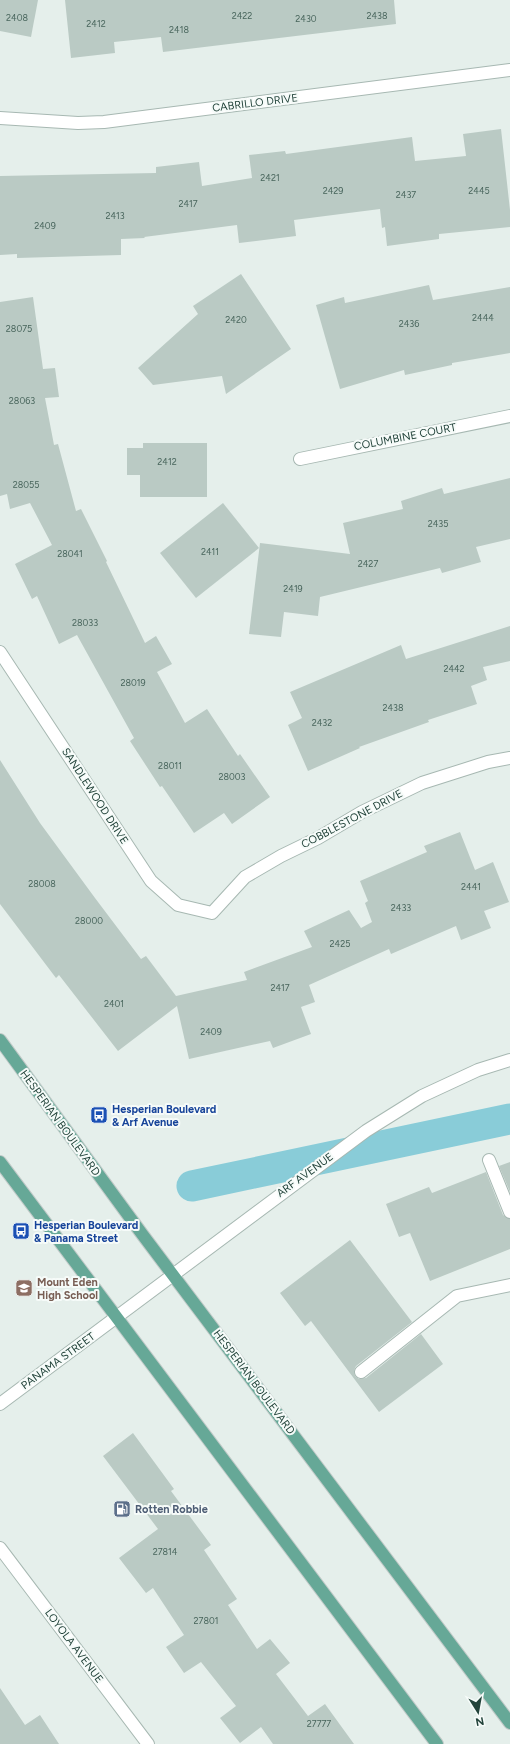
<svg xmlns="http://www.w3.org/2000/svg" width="510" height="1744" font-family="Figtree,sans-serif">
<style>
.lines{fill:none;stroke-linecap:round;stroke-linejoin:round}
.canal{stroke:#89ccd8;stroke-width:31}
.building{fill:#bacac4}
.minor-casing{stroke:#a7b8b2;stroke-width:14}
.major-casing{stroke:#c1cac8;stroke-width:14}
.minor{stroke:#fff;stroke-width:12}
.major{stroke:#66a897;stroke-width:12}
.labels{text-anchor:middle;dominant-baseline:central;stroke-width:4;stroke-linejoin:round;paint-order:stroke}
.number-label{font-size:9px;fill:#48655c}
.street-label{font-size:11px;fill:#22433a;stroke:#f6fbf9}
.transit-label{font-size:11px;font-weight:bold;fill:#164399;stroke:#f6fbf9;text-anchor:start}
.education-label{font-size:11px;font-weight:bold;fill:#785e54;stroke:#f6fbf9;text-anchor:start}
.service-label{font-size:11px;font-weight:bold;fill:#4e5e75;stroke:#f6fbf9;text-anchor:start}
</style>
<rect width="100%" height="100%" fill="#e5efeb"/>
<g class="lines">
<polyline class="canal" points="192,1186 510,1119"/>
</g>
<g class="building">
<polygon points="0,0 38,0 31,37 0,31"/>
<polygon points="65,0 394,0 396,24 163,52 161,37 114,42 115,53 71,58"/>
<polygon points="501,129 510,210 510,227 439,234 439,239 387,246 385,227 382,228 380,209 294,220 296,236 239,243 237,225 144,237 145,238 121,239 121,255 17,258 17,254 0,255 0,176 156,173 156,167 199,162 202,186 252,178 249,155 285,151 286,154 412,137 415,161 466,156 463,134"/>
<polygon points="241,274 291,349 226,394 222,376 153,385 138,368 198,314 193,306"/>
<polygon points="429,285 433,300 510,287 510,353 452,363 452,365 405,375 404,370 340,389 316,305 344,297 345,303"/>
<polygon points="33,297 43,369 55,368 59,397 45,398 54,445 58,444 76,511 81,509 107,561 106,562 145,643 156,636 172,664 157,672 185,723 207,709 238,756 240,754 270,797 232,824 224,813 194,833 162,786 160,787 130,741 134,738 77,635 59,644 37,596 32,599 15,564 52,545 30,503 10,509 7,494 0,496 0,302"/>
<polygon points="143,443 207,443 207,497 140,497 140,475 127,475 127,448 143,448"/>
<polygon points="510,478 510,539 476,547 481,562 442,573 440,568 320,597 318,616 284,612 281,637 249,634 260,543 350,554 343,523 403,509 401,501 442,488 444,494"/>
<polygon points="223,503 259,548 196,598 160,553"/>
<polygon points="510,626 510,661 483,667 487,680 471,686 477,704 428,720 429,722 359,747 360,748 308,771 288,725 302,718 290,692 401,645 406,659"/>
<polygon points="0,760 40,823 95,898 141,959 146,956 176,996 247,980 244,972 312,947 304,931 349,910 361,928 372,922 365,903 368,901 360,881 427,852 424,846 460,832 475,870 493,862 509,902 484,911 491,928 461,940 456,926 391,954 389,949 309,985 315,1002 301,1007 311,1034 273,1048 270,1041 189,1059 177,1006 118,1051 59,975 56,978 0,904"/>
<polygon points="510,1162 510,1192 499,1166"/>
<polygon points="486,1172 503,1215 510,1219 510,1249 430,1281 410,1233 399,1237 386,1204 429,1187 432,1193"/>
<polygon points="350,1240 412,1322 356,1366 354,1370 355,1376 359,1379 366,1378 421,1334 443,1364 379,1412 311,1321 305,1326 280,1293"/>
<polygon points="133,1433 174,1489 171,1491 211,1545 204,1550 237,1599 228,1605 257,1649 270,1639 290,1663 276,1674 308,1716 325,1704 354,1744 273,1744 261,1727 240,1743 220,1718 236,1706 201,1662 184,1673 166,1647 184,1635 153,1588 146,1593 119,1558 158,1529 103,1456"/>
<polygon points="0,1688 25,1725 40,1715 59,1744 0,1744"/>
</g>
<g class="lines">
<defs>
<g id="minor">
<polyline points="0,118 78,123 104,122 510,70"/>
<polyline points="300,459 510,416"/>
<polyline points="0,652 151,881 178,905 212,913 245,877 281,856 318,838 362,812 422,783 488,762 510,758"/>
<polyline points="489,1160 510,1212"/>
<polyline points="361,1372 457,1296 510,1285"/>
<polyline points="0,1404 366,1131 422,1096 478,1070 510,1060"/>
<polyline points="0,1548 148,1744"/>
</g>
<g id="major">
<polyline points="0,1040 142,1234 510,1723"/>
<polyline points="0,1162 437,1744"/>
</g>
</defs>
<use href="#minor" class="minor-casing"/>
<use href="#major" class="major-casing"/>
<use href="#minor" class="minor"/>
<use href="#major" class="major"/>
</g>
<defs>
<symbol id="bus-square" viewBox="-11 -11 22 22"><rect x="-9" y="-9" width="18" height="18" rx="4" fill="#1a4fb4" stroke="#f6fbf9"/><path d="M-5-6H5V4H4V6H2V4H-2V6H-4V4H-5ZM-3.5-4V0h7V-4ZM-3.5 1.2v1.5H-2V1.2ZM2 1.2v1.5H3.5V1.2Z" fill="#fff"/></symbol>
<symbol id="school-square" viewBox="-11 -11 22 22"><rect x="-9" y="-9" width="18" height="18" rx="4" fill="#8d6e63" stroke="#f6fbf9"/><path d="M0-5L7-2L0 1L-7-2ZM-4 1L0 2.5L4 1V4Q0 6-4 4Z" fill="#fff"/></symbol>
<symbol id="fuel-square" viewBox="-11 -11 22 22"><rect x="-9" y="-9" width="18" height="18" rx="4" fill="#5c6f8a" stroke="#f6fbf9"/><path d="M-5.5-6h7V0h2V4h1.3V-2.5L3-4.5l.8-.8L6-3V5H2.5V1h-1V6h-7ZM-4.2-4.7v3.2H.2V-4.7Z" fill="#fff"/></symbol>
</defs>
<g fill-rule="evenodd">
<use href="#bus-square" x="89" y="1105" width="20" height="20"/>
<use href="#bus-square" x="11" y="1221" width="20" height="20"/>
<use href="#school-square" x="14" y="1278" width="20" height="20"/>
<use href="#fuel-square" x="112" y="1499" width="20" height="20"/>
</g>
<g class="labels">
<g class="number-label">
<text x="242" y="15">2422</text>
<text x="377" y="15">2438</text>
<text x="17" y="17">2408</text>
<text x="306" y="18">2430</text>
<text x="96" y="23">2412</text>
<text x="179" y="29">2418</text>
<text x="270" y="177">2421</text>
<text x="333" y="190">2429</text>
<text x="479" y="190">2445</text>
<text x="406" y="194">2437</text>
<text x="188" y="203">2417</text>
<text x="115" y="215">2413</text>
<text x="45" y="225">2409</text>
<text x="483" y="317">2444</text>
<text x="236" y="319">2420</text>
<text x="409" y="323">2436</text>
<text x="19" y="328">28075</text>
<text x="22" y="400">28063</text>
<text x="167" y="461">2412</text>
<text x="26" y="484">28055</text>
<text x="438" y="523">2435</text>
<text x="210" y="551">2411</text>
<text x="70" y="553">28041</text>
<text x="368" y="563">2427</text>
<text x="293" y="588">2419</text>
<text x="85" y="622">28033</text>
<text x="454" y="668">2442</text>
<text x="133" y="682">28019</text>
<text x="393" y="707">2438</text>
<text x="322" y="722">2432</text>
<text x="170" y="765">28011</text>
<text x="232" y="776">28003</text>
<text x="42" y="883">28008</text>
<text x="471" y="886">2441</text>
<text x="401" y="907">2433</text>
<text x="89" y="920">28000</text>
<text x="340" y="943">2425</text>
<text x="280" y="987">2417</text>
<text x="114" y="1003">2401</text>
<text x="211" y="1031">2409</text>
<text x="165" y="1551">27814</text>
<text x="206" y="1620">27801</text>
<text x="319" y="1723">27777</text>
</g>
<g class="street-label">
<text transform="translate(255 103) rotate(-7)">CABRILLO DRIVE</text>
<text transform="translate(405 437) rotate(-11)">COLUMBINE COURT</text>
<text transform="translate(95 796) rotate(57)">SANDLEWOOD DRIVE</text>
<text transform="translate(352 819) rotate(-28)">COBBLESTONE DRIVE</text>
<text transform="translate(60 1123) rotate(54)">HESPERIAN BOULEVARD</text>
<text transform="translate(305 1175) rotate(-36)">ARF AVENUE</text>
<text transform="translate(58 1361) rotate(-36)">PANAMA STREET</text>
<text transform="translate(254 1382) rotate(53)">HESPERIAN BOULEVARD</text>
<text transform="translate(74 1646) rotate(53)">LOYOLA AVENUE</text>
</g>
<g class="transit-label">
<text x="112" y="1109">Hesperian Boulevard<tspan x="112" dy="13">&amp; Arf Avenue</tspan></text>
<text x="34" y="1225">Hesperian Boulevard<tspan x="34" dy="13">&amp; Panama Street</tspan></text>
</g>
<g class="education-label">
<text x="37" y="1282">Mount Eden<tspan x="37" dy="13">High School</tspan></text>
</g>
<g class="service-label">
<text x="135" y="1509">Rotten Robbie</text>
</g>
</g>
<g transform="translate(478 1712) rotate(169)" stroke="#f6fbf9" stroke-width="3" paint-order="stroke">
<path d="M0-3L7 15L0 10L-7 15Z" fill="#22433a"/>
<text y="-6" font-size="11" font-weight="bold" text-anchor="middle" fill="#22433a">N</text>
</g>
</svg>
